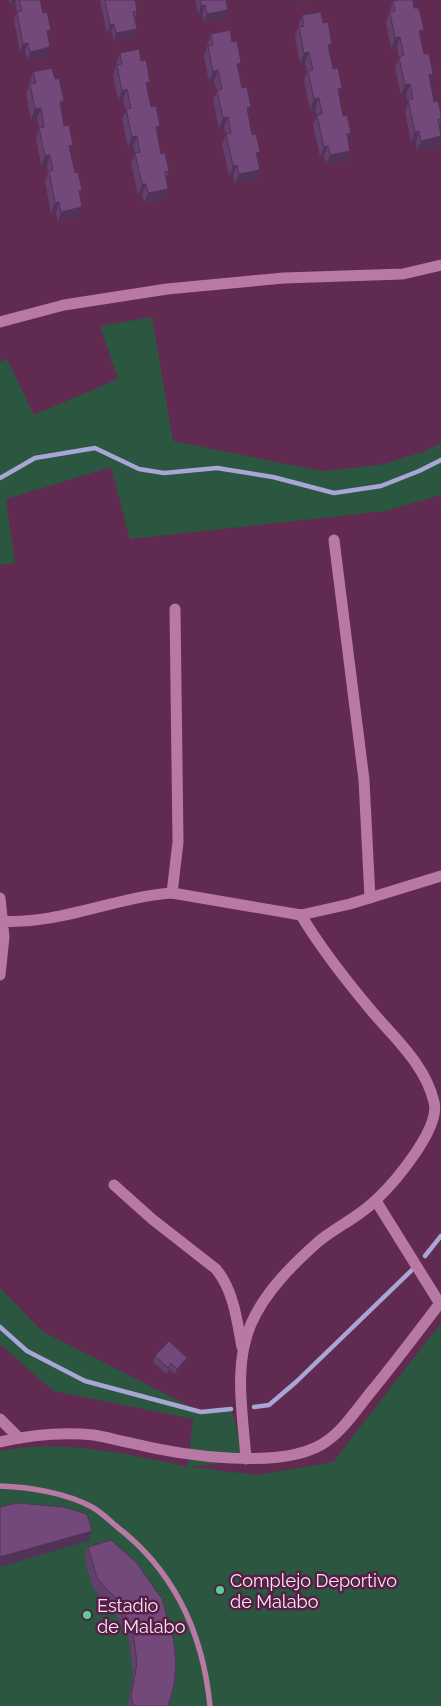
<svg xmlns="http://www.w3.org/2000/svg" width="441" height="1706" font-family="Raleway,sans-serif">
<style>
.green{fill:#2b5740}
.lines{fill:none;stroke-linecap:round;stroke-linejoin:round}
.stream{stroke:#aaa5d7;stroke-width:4.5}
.lane{stroke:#b879a4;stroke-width:5.5}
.street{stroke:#b879a4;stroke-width:11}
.wall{fill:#633f6b}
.shaded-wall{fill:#503357}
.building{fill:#73497c;stroke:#503357}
.poi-dot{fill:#52d397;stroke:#561f46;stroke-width:2}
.labels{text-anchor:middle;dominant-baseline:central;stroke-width:5;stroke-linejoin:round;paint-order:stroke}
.poi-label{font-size:18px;fill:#ffe3f4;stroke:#561f46;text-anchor:start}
</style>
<rect width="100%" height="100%" fill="#612a51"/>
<g class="green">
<polygon points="152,317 173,441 321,471 379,465 423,452 441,443 441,495 385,511 130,539 111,467 6,499 15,563 0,565 0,362 7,359 34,415 118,379 100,326"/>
<path d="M0,1288L42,1331L201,1412L231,1409L246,1459L191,1467L256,1475L333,1462L441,1323V1706H0V1451C60,1439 129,1454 188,1467L193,1419L53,1391L0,1344Z"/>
</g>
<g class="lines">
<g class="stream">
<polyline points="0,478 35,458 95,448 139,469 164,473 217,468 273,477 334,493 381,486 419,471 441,460"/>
<polyline points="425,1256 441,1236"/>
<polyline points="0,1327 27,1351 85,1381 201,1412 231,1409"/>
<polyline points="254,1407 269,1405 296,1382 415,1267"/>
</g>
<path class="lane" d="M0,1486C30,1487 66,1493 92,1507C101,1512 109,1520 116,1526C175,1571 203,1634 210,1706"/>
<g class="street">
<polyline points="0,322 64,305 167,289 284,278 403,274 441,265"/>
<polyline points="334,540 364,780 370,898"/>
<polyline points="172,893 178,842 175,609"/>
<polyline points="0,898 4,937 0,975"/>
<path d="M0,921C60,925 114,897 172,893L301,915L350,904L441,876"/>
<path d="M114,1185L152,1219L216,1269C234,1291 237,1321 242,1347"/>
<polyline points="376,1201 437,1299"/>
<polyline points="0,1419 19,1438"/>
<path d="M0,1442C30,1435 63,1432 94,1435C107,1437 119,1441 131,1443C179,1455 285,1472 327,1441C344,1429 357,1409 370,1393C393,1365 415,1336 437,1307"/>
<path d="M246,1459C243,1414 233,1366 251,1324C265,1292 292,1265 318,1242C336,1227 359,1217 376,1200C395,1182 441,1128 434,1102C425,1064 394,1038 370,1009C345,979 321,949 301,915"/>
</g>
</g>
<g class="wall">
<polygon points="9,0 40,0 48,37 47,56 27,60 25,51 20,52 14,20 17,12 15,3 10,4"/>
<polygon points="101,0 135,0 137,11 135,18 134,37 114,41 111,32 107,33 100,1"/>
<polygon points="195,0 226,0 228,10 225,18 204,22 202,13 198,14"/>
<polygon points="393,1 421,38 424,54 433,74 430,82 434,102 441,114 441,121 440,125 441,132 441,138 438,147 417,151 416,142 411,142 405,111 408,102 406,94 401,95 395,67 399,58 397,47 391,49 386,23"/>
<polygon points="302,15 323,23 332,44 330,52 333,69 342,88 339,96 350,151 347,161 326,165 324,156 320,157 313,125 317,116 315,109 310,110 304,81 307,72 305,62 300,63 295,37"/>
<polygon points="211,34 239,71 260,170 256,180 235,184 233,175 229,176 222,144 226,135 224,127 219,129 213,100 217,91 214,81 209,82 204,56"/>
<polygon points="120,53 148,90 151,107 160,126 157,134 161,154 169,171 166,178 165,199 144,203 142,194 138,195 131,163 135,154 133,146 128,147 122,119 126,111 123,100 118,101 113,75"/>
<polygon points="33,72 55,79 64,101 61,109 64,126 73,145 71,153 80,196 78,218 58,222 56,213 51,214 45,182 48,173 47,165 41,166 36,138 39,129 37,118 31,120 26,94"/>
<polygon points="155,1356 185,1364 175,1374 169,1369 166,1374 153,1362"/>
<polygon points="111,1540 168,1706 128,1706 133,1674 129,1641 115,1612 93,1588 84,1557 88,1547"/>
</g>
<g class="shaded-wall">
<polygon points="12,0 16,0 15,3 10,4"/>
<polygon points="297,0 312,0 295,4"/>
<polygon points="205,5 202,13 198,14 201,6"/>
<polygon points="228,10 225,18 204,22 207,14"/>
<polygon points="114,24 111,32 107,33 110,25"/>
<polygon points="137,29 134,37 114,41 116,33"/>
<polygon points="51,30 48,38 47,31"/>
<polygon points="424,30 420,40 419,31"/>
<polygon points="400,37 397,47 391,49 395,38"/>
<polygon points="28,43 25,51 20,52 23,44"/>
<polygon points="332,44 329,55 328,45"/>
<polygon points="50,47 47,56 27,60 30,52"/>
<polygon points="309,52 305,62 300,63 304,53"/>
<polygon points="241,63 238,74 237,64"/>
<polygon points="218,70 214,81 209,82 213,72"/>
<polygon points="433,74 429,84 429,75"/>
<polygon points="150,82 147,92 146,83"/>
<polygon points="410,84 406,94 401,95 405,85"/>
<polygon points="342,88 338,99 338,89"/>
<polygon points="127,89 123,100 118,101 122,91"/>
<polygon points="319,98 315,109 310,110 314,99"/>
<polygon points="64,101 60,111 60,102"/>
<polygon points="251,107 247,118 247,108"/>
<polygon points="41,108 37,118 31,120 35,109"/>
<polygon points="228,117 224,127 219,129 223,118"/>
<polygon points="160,126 156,136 156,127"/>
<polygon points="419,131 416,142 411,142 415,132"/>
<polygon points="137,136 133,146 128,147 132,137"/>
<polygon points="441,136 438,147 417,151 421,141"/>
<polygon points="73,145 70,155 69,146"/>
<polygon points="328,146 324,156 320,157 324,147"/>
<polygon points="350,151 347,161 326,165 330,155"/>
<polygon points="50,155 47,165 41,166 45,156"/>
<polygon points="237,165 233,175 229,176 233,166"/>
<polygon points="260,170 256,180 235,184 239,174"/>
<polygon points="142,184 146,184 142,194 138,195"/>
<polygon points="168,189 165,199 144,203 148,193"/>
<polygon points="59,202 56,213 51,214 55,203"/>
<polygon points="82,207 78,218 58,222 61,212"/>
<polygon points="187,1358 185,1364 175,1374 177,1369"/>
<polygon points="92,1531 88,1541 0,1567 0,1557"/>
</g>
<g class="building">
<polygon points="19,0 40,0 43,13 47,12 51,30 47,31 50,47 30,52 28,43 23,44 17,12 22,11"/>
<polygon points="105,0 135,0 137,11 133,12 137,29 116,33 114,24 110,25"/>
<polygon points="200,0 226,0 228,10 207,14 205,5 201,6"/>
<polygon points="398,0 413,0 414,8 419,8 424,30 419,31 424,54 429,54 433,74 429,75 434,102 438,101 441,114 441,119 438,119 441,136 421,141 419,131 415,132 408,100 413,99 410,84 405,85 399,57 404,55 400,37 395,38 390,13 395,11 393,1"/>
<polygon points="321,12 323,23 328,22 332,44 328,45 333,69 338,68 342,88 338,89 343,116 347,115 351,133 347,134 350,151 330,155 328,146 324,147 317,115 322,114 319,98 314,99 308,71 313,70 309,52 304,53 299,27 304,26 302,15"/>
<polygon points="230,30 232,42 237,41 241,63 237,64 242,88 247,87 251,107 247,108 252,135 256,134 260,152 256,153 260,170 239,174 237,165 233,166 226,134 231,133 228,117 223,118 217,90 222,89 218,70 213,72 208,46 213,45 211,34"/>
<polygon points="139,49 141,61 146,60 150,82 146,83 151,107 156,106 160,126 156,127 161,154 165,153 169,171 165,172 168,189 148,193 146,184 142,184 135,153 140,152 137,136 132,137 126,109 131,108 127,89 122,91 117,65 122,64 120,53"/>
<polygon points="52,68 55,79 59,78 64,101 60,102 64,126 69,125 73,145 69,146 75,173 78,172 82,190 79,191 82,207 61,212 59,202 55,203 49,171 53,170 50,155 45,156 39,128 44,127 41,108 35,109 30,84 36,83 33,72"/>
<polygon points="169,1341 187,1358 177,1369 171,1363 168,1368 155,1356"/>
<polygon points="17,1503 64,1507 87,1514 92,1531 0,1557 0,1507"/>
<polygon points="111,1540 137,1563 162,1599 174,1642 176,1664 174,1686 168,1706 134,1706 131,1697 137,1663 133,1631 119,1602 97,1578 88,1547"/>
</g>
<g class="poi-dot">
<circle cx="220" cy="1590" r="5"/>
<circle cx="87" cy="1615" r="5"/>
</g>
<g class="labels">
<g class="poi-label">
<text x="230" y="1580">Complejo Deportivo<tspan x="230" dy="21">de Malabo</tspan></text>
<text x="97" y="1605">Estadio<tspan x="97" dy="21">de Malabo</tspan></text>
</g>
</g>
</svg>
